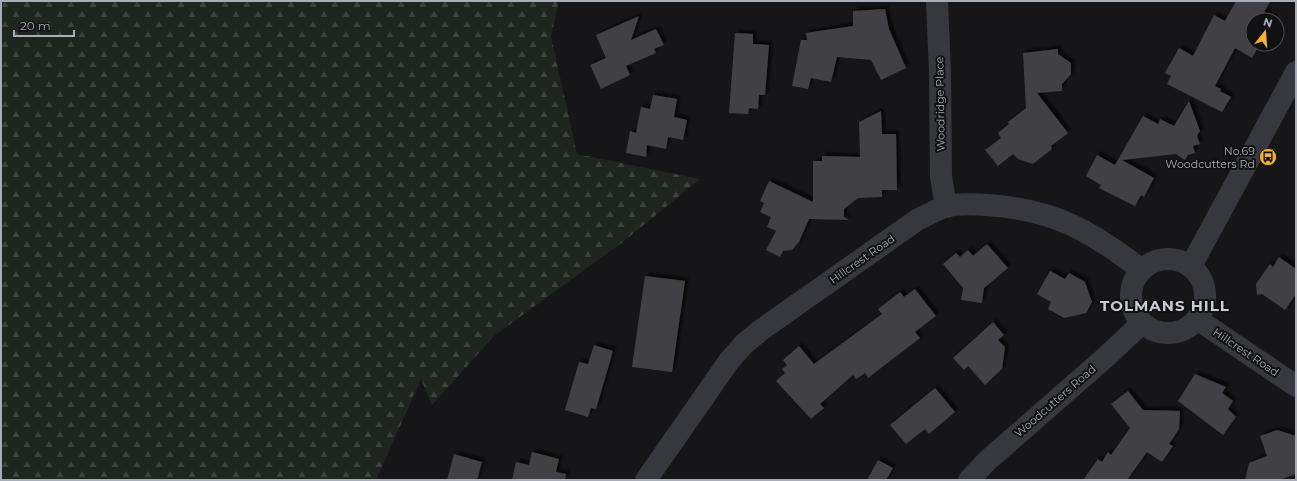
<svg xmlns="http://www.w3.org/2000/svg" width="1297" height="481" font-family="Montserrat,sans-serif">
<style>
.forest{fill:url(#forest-firs)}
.building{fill:#404145;filter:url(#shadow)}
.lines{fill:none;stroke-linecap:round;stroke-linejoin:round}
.minor{stroke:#37383d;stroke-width:22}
.labels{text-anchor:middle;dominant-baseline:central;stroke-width:4;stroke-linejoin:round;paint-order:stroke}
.street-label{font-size:11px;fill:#a8adb8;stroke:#111113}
.poi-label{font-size:11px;fill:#a8adb8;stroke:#111113;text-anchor:end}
.district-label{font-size:15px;font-weight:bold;letter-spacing:1px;fill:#c9ccd4;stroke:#111113}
</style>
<defs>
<pattern id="forest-firs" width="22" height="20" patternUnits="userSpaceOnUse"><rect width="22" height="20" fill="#1e261f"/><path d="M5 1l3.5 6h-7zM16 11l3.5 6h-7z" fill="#3c433d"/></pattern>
<filter id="shadow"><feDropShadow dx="3.5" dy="-3.5" stdDeviation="1" flood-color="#0009"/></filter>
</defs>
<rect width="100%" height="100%" fill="#161618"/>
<polygon class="forest" points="1,1 559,1 551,36 577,154 700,179 624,241 494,336 432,405 421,379 376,480 1,480"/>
<g class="building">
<polygon points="1236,1 1271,1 1264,12 1274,18 1273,20 1253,20 1253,44 1260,44 1252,58 1235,48 1215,86 1221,89 1220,91 1231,97 1222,112 1167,84 1171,76 1165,73 1179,48 1193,56 1214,15 1225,21"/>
<polygon points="885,9 889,29 906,68 881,80 871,60 837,57 831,82 811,78 808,89 792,86 801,40 807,40 806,33 853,26 853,11"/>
<polygon points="639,16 631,40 656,29 664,45 654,49 656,53 626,66 630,75 601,89 590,65 606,58 596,35"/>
<polygon points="735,33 753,34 753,44 769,45 765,95 759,95 758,109 749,108 748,114 729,113"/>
<polygon points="1058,49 1058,54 1071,63 1071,74 1062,84 1062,91 1037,93 1068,133 1051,146 1052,149 1033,164 1018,159 1013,154 998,166 985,150 1001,138 998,133 1009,124 1008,122 1026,108 1023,53"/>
<polygon points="653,95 677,99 674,117 687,120 683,140 668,137 666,149 647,145 646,157 626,153 630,131 636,133 641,107 650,109"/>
<polygon points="1189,101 1200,131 1197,136 1200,144 1193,146 1195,153 1188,155 1185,160 1176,154 1122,160 1154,178 1144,197 1141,195 1135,206 1099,188 1101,185 1086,176 1097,155 1115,165 1143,116 1158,124 1160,119 1174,126"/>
<polygon points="881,111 882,134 896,134 897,190 882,190 882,197 858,198 844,209 844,217 849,220 809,219 799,242 792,250 783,251 780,257 766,250 776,231 767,227 771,217 760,212 764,203 760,201 769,181 813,202 813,161 822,161 822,156 860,157 859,122"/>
<polygon points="987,244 1008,268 984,288 982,303 961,300 963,288 943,264 956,253 960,257 968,250 973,256"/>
<polygon points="1279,257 1296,269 1296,294 1285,310 1262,294 1257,295 1256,284 1270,264 1273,267"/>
<polygon points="1050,271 1065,279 1069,273 1085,282 1092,302 1086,313 1064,318 1048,309 1051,302 1037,294"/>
<polygon points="645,276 685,281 672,372 632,367"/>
<polygon points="915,289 936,316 915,332 920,338 868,378 865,373 856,379 853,375 820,404 824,408 811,419 776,381 785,373 782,369 787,365 783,360 799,346 814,364 882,314 878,309 900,292 904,297"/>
<polygon points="993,322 1004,335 998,340 1005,347 1002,369 985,385 968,366 964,370 953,358"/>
<polygon points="594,345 613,351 596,409 591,408 588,417 565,410 579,362 588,364"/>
<polygon points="1195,374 1226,387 1222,393 1233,401 1228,409 1236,417 1223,435 1178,401"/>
<polygon points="935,388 955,412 929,434 925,429 906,444 890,425"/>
<polygon points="1128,391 1143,410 1180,411 1179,429 1169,444 1173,446 1162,462 1147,452 1127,480 1083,480 1098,459 1102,462 1108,452 1111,455 1130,428 1111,404"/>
<polygon points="1277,430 1296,436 1296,474 1279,480 1245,480 1249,463 1267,456 1260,436"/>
<polygon points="532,452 559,459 556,472 566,474 565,480 512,480 516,462 529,465"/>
<polygon points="454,454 482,462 477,480 447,480"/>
<polygon points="878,460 893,468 886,480 867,480"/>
</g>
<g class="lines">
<g class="minor">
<polyline points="937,1 940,73 941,177 946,207"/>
<circle cx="1168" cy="296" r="37"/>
<polyline points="1191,266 1296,72"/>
<polyline points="1197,319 1296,386"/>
<path d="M646,480L729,361L744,344L761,330L917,220C926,216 935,210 945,207C957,203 974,204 987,205C1053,209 1091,231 1142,270"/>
<polyline points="969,480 987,461 1107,356 1142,323"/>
</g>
</g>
<defs>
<symbol id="bus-disc" viewBox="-11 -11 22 22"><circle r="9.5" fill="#f2b134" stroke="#111113"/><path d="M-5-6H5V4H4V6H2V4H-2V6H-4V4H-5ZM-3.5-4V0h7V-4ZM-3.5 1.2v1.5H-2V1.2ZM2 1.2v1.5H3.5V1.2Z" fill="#111"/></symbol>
</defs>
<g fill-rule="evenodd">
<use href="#bus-disc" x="1258" y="147" width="20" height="20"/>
</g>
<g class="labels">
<g class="street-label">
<text transform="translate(940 104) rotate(-91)">Woodridge Place</text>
<text transform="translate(862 259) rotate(-35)">Hillcrest Road</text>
<text transform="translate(1246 352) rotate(34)">Hillcrest Road</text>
<text transform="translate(1055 401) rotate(-41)">Woodcutters Road</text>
</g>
<g class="poi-label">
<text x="1255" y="151">No.69<tspan x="1255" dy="13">Woodcutters Rd</tspan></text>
</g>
<g class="district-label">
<text x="1165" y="305">TOLMANS HILL</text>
</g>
</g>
<rect width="1297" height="481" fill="none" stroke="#a8adb8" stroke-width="4"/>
<g transform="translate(1265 32) rotate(17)"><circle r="19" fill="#111113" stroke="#4d4f55"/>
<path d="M0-3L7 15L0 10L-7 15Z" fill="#f2b134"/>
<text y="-6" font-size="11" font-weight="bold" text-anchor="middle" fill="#a8adb8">N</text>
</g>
<path d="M14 30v6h60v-6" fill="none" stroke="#a8adb8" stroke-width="2"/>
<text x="20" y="30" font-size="12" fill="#a8adb8" stroke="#111113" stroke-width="3" paint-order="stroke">20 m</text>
</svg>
